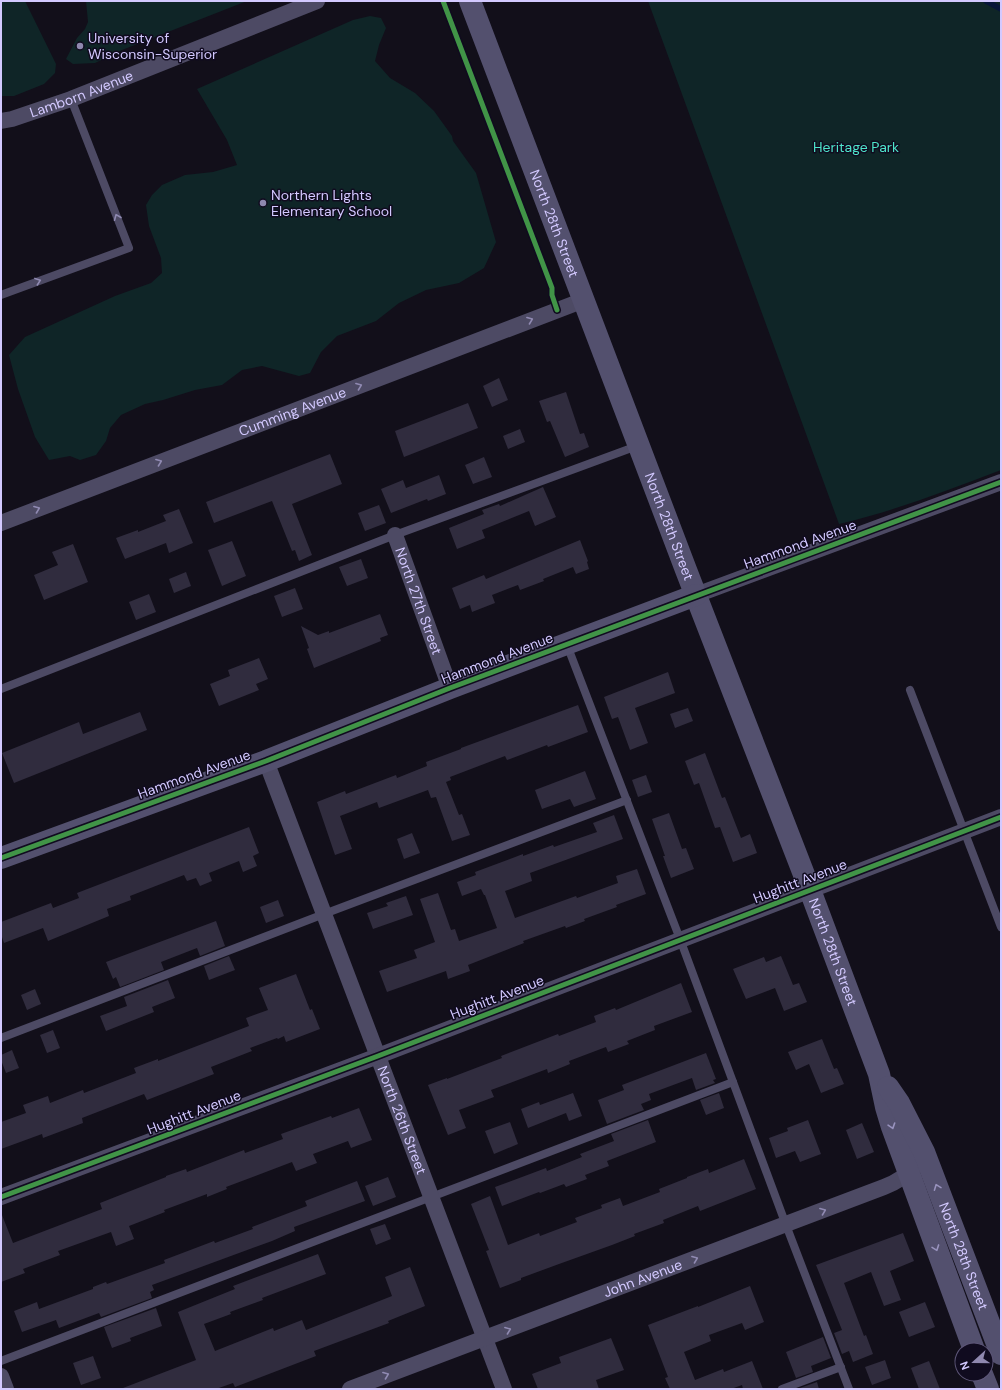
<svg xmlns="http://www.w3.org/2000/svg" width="1002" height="1390" font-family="'DM Sans',sans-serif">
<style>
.green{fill:#0f2527}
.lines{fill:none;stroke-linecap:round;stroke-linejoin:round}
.stream{stroke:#07153a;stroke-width:5.5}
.building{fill:#302c3e}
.lane{stroke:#4d4a64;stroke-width:8}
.street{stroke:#4d4a64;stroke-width:16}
.secondary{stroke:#53506e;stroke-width:22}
.cycleway-casing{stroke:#100b1f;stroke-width:8}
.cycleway{stroke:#419447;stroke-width:5}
.oneway{stroke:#908ab2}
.oneway2{stroke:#9993be}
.poi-dot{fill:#8f88af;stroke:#100b1f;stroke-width:1.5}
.labels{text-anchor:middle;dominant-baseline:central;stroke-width:3;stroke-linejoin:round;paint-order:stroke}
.poi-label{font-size:14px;fill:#d3c9ff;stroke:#100b1f;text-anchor:start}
.street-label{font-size:14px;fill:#d3c9ff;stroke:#100b1f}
.park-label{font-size:14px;fill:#4ee5cb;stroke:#100b1f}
</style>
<rect width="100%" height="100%" fill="#120f1a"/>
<g class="green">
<polygon points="1,1 25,1 56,64 55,73 44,84 14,96 1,96"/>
<polygon points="86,1 247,1 122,50 95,63 73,64 66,59 77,38 85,29 88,22"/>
<path d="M648,1H1001V470C948,490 895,511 839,524Z"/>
<polygon points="370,16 381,18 386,28 379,45 375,61 390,78 415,93 434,111 452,136 453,141 476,173 496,242 484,268 459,283 426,290 399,303 376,321 337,336 321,352 310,373 299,376 262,366 242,370 222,385 195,390 163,400 145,404 121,415 110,428 106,441 96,455 80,460 70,456 49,460 35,437 18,389 9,355 25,337 115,296 151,283 162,273 161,258 149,226 146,205 152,195 162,185 185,175 213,172 237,165 227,140 197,89 353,20"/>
</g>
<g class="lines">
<polyline class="stream" points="986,1 1001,9"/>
</g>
<g class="building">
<polygon points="499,378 508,400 492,407 483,386"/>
<polygon points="566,392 580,434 584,433 589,447 565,457 550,421 547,422 539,401"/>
<polygon points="468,403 478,428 404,457 395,431"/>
<polygon points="520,429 525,442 508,449 503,436"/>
<polygon points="330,454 342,484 292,504 312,555 299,561 295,550 292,551 272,501 214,523 206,502"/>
<polygon points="484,457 492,477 473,484 465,465"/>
<polygon points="439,475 446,494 428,501 427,499 391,513 381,489 403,480 406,488"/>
<polygon points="543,487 556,517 535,526 529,511 482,530 485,538 457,549 449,528 484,514 482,510 499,504 500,506"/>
<polygon points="379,505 386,523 365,531 358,513"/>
<polygon points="179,509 193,543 169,553 166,543 125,559 116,538 138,530 138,532 166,521 163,515"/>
<polygon points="580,540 588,561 587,562 589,569 576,574 573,567 543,579 544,581 520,590 518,585 492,595 495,603 472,612 470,605 460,609 452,588 484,575 486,579"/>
<polygon points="232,541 246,576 222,586 208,550"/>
<polygon points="73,544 88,582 44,600 34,575 58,565 52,552"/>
<polygon points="361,559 368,578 347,586 339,567"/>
<polygon points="186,572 191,586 174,593 169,579"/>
<polygon points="295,588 303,609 282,617 274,596"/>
<polygon points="149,594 156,612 136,620 129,602"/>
<polygon points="380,614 388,635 380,638 381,641 314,668 307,649 309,648 301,626 318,635 329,631 329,633"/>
<polygon points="259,658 268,679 256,684 259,690 219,706 210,684 230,676 228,670"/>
<polygon points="668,672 675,693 635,708 648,743 630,750 618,717 612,719 604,697"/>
<polygon points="578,705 588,732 548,747 547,745 507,760 505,756 450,777 451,780 446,782 459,815 462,814 470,835 452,841 436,797 431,798 428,790 379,808 377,802 340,816 352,849 335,855 317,802 345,791 346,794 396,775 397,778 427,766 426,762 461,749 461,748"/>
<polygon points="688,708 693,721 675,728 670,714"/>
<polygon points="140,712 147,730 14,783 2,753 79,722 83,734"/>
<polygon points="705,753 722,798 725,797 741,838 750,834 757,853 733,862 720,827 715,828 699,783 694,785 685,761"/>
<polygon points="585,771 596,799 574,807 570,799 542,809 535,790"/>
<polygon points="646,775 652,792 638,797 632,780"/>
<polygon points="669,813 682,849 686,848 694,869 671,878 663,856 665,856 652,819"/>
<polygon points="614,815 623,839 530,873 532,881 505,891 515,918 576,896 577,898 618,883 616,876 637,869 646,894 616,905 617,907 584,919 585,921 566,928 565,926 523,941 524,943 468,965 470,971 448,979 446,971 387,992 379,971 417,958 414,950 435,942 420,899 438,893 451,930 455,929 459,941 497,928 485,895 484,895 481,889 462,896 457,882 476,875 475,872 523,854 523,856 553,845 554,847 597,832 593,823"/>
<polygon points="249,827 259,853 253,856 257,866 243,872 239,861 209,873 212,881 200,886 196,878 187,881 184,875 130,896 131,900 107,909 109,916 48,941 43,928 4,943 1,934 1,922 51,903 53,908 79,898 77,893"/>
<polygon points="412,833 420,853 404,859 397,839"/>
<polygon points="406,896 413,915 373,929 367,913 388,906 386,903"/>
<polygon points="278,900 284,916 266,923 260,907"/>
<polygon points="216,921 225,946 200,956 197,948 161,962 164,970 120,987 116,977 113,979 106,962"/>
<polygon points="229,956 235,970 209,980 204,966"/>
<polygon points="781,956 793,985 799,983 807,1002 784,1011 775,988 746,999 733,969 764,957 766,962"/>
<polygon points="296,974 310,1010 312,1009 320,1029 286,1042 284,1036 278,1039 277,1038 250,1048 252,1051 211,1067 214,1074 147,1100 144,1094 82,1118 83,1123 43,1138 42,1134 1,1149 1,1122 26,1113 23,1105 48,1096 50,1103 83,1090 84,1093 136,1073 134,1068 158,1059 158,1061 249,1026 246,1018 268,1010 259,988"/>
<polygon points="168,980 175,998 152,1007 154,1012 106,1031 100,1016 127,1006 124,997"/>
<polygon points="681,983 692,1012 654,1026 655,1030 627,1041 629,1044 608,1052 606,1047 569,1061 570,1064 548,1073 547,1069 491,1090 494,1097 459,1110 466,1128 448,1135 428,1085 447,1078 447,1079 502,1058 501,1056 558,1034 559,1036 596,1022 594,1016 615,1008 616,1010"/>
<polygon points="35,989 41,1004 27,1010 21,995"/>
<polygon points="53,1030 60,1048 47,1053 40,1035"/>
<polygon points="822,1039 834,1069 837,1068 844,1084 821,1093 809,1064 796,1070 788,1052"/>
<polygon points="12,1050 19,1068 6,1073 1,1060 1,1055"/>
<polygon points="706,1053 716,1079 713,1080 715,1083 696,1090 692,1078 649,1094 651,1100 641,1104 644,1110 607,1124 598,1100 624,1090 622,1085"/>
<polygon points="573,1093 582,1116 569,1121 566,1113 528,1128 521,1109 539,1102 540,1105"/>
<polygon points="719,1093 724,1108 706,1115 700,1100"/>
<polygon points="359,1108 372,1140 351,1148 348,1141 313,1154 317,1163 296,1171 292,1162 226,1187 227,1189 207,1197 207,1194 164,1210 165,1212 129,1226 134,1239 116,1246 111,1232 58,1251 60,1255 23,1269 25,1273 1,1282 1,1215 2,1215 13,1243 102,1209 100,1203 166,1177 166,1176 186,1169 187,1172 244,1150 245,1153 283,1139 281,1134 331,1116 332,1118"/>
<polygon points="648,1120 656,1142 607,1161 609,1166 585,1175 587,1179 566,1187 564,1184 540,1193 539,1192 502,1206 495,1187 546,1168 547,1171 582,1157 580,1154 614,1141 611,1134"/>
<polygon points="808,1120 821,1154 800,1162 795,1151 776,1158 769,1138 788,1131 787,1128"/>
<polygon points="510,1122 518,1144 494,1154 485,1131"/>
<polygon points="862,1123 874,1152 857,1159 846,1130"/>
<polygon points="744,1159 756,1189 700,1211 698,1206 663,1220 664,1223 634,1234 635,1236 612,1245 559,1264 521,1278 521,1280 500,1288 486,1251 489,1250 471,1204 490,1196 508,1245 539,1233 540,1236 577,1222 575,1218 602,1208 601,1205 620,1198 623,1206 660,1192 659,1189 687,1178 687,1177 708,1169 709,1173"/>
<polygon points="388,1177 396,1197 373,1206 365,1186"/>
<polygon points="357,1181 365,1201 294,1227 295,1231 272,1241 152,1285 154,1290 150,1292 152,1298 101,1317 99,1313 59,1328 56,1320 22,1332 14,1311 37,1302 39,1309 93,1289 93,1287 106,1282 107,1284 165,1263 164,1260 214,1241 215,1243 253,1229 252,1227 307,1206 305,1201"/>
<polygon points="385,1224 391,1239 376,1245 370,1229"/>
<polygon points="903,1233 914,1261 890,1271 901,1300 884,1306 871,1272 844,1283 864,1336 866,1335 873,1354 853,1362 849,1351 842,1354 834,1333 842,1330 816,1265"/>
<polygon points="318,1254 326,1274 262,1298 263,1300 230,1312 231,1314 204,1324 215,1351 273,1328 274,1331 302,1320 306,1330 392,1296 385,1277 410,1267 425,1306 388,1321 389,1323 314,1351 316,1356 235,1387 233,1383 216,1389 124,1389 123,1388 196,1360 178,1312 235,1289 233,1286"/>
<polygon points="750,1286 764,1322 745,1330 742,1323 709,1335 711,1341 684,1352 695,1380 723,1369 724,1372 752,1361 763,1389 743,1389 742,1385 731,1389 670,1389 665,1378 668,1377 648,1325 698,1306 698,1307"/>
<polygon points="925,1302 935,1327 909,1337 899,1312"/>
<polygon points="156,1308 162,1326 130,1338 131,1341 112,1348 104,1327"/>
<polygon points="823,1337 831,1358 811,1366 813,1372 796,1378 786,1352"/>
<polygon points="611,1338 624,1370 596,1380 599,1389 538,1389 532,1374 561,1363 559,1357"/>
<polygon points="93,1356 101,1378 81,1385 73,1363"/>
<polygon points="885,1360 891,1378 872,1385 865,1367"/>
<polygon points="929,1361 940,1389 919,1389 911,1368"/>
<polygon points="817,1382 819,1389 800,1389 800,1388"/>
</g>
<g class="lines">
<g class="lane">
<polyline points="1,295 129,248 71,99"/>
<polyline points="567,645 680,939 786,1225 849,1389"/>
<polyline points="1,689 395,535 637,446"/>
<polyline points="910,690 1001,927"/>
<polyline points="1,1038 324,914 627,800"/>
<polyline points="1,1361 733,1082"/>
<polyline points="782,1389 841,1367"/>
</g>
<g class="street">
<path id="s1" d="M1,121L12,119L71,99L317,1"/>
<path id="s2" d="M1,523L584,300"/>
<path id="s3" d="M395,535L450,688"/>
<polyline points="696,595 1001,482"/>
<path id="s4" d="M266,761L504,1389"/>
<polyline points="1,1197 378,1056 1001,817"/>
<polyline points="1,1376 6,1389"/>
<path id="s5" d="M350,1389L884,1187C897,1182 907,1176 916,1165"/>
</g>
<g class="secondary">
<path id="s6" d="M470,1L686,570L810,890L879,1074L886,1107L892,1127L974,1350"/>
<polyline points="1,858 266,761 450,688 696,595"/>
<path id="s7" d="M888,1087L899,1103L924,1152L1001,1354"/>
<polyline points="982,1374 988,1389"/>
</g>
<defs>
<g id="cycleway">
<polyline points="443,1 552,288 552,295 557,310"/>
<polyline points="1,858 266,761 450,688 1001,482"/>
<polyline points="1,1197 378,1056 1001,817"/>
</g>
</defs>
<use href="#cycleway" class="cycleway-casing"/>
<use href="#cycleway" class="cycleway"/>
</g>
<defs><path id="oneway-chevron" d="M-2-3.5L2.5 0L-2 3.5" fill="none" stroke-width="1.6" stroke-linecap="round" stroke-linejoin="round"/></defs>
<g class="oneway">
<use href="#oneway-chevron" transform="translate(117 217) rotate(-112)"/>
<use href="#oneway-chevron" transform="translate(38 281) rotate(-20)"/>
<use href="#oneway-chevron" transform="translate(530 320) rotate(-21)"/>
<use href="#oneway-chevron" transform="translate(359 386) rotate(-21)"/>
<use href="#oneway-chevron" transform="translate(159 462) rotate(-21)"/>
<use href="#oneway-chevron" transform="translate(37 509) rotate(-21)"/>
<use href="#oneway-chevron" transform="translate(823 1211) rotate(-21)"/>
<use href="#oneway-chevron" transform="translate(695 1259) rotate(-21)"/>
<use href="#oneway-chevron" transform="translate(508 1330) rotate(-21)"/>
<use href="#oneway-chevron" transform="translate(386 1375) rotate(-21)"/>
</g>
<g class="oneway2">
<use href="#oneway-chevron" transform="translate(892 1126) rotate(72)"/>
<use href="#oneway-chevron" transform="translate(937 1187) rotate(-111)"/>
<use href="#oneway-chevron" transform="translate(936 1248) rotate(70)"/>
</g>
<g class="poi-dot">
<circle cx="80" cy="46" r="4"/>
<circle cx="263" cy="203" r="4"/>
</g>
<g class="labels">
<g class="poi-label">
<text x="88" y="38">University of<tspan x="88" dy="16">Wisconsin-Superior</tspan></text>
<text x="271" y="195">Northern Lights<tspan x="271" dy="16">Elementary School</tspan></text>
</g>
<g class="street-label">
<text stroke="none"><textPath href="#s1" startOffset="85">Lamborn Avenue</textPath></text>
<text stroke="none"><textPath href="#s6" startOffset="238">North 28th Street</textPath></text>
<text stroke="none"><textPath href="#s2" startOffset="312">Cumming Avenue</textPath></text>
<text stroke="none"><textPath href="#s6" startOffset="562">North 28th Street</textPath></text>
<text transform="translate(800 544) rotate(-20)">Hammond Avenue</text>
<text stroke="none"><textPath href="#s3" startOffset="70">North 27th Street</textPath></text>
<text transform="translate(497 658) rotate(-21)">Hammond Avenue</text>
<text transform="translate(194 774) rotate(-20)">Hammond Avenue</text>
<text transform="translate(800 881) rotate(-21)">Hughitt Avenue</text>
<text stroke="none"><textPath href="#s6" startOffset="1018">North 28th Street</textPath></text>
<text transform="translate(497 997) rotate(-21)">Hughitt Avenue</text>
<text transform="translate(194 1112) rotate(-21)">Hughitt Avenue</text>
<text stroke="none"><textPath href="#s4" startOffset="384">North 26th Street</textPath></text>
<text stroke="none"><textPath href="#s7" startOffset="186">North 28th Street</textPath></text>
<text stroke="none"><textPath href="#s5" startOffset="313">John Avenue</textPath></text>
</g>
<g class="park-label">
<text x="856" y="147">Heritage Park</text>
</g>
</g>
<rect width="1002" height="1390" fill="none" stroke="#d3c9ff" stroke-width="4"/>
<g transform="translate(974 1362) rotate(249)"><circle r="19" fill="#100b1f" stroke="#5e5779"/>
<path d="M0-3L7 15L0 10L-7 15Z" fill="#8f88af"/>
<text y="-6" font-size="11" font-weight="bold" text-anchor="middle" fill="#d3c9ff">N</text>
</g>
</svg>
